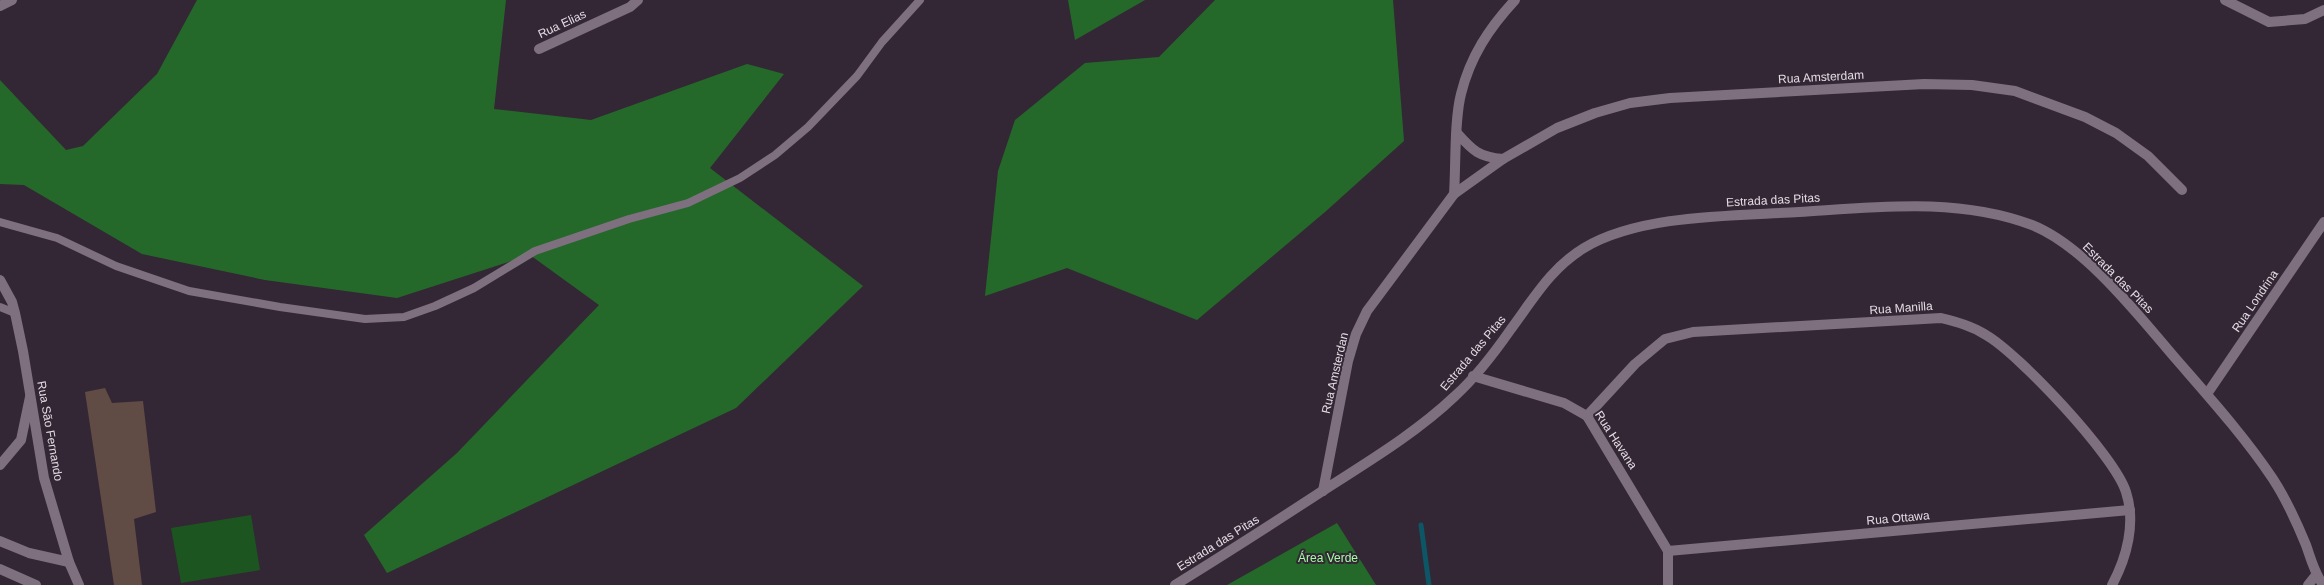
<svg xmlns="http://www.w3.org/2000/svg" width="2324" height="585" font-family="Arial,sans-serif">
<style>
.green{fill:#1c5520}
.forest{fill:#25692a}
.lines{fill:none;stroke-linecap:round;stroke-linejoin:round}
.stream{stroke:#0d5666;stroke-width:5}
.building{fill:#604b45}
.service{stroke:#7f7080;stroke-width:8}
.minor{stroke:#7f7080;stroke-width:10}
.secondary{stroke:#7f7080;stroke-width:10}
.labels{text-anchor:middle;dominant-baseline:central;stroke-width:4;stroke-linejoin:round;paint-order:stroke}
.street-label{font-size:12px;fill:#e3dbe4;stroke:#342735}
.park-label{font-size:12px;fill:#a3fda4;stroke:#342735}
</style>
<rect width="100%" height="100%" fill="#342735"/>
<polygon class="green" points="251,515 260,570 181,583 171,528"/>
<g class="forest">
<polygon points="197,0 506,0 494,109 591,120 747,64 784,74 710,168 863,286 736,408 387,573 364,535 457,453 599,305 530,255 397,298 265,280 142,254 24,185 0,184 0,80 66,150 83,146 157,74"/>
<polygon points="1068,0 1145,0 1075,40"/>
<polygon points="1215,0 1393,0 1404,141 1325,212 1197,320 1067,268 985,296 998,171 1015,120 1085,63 1159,57"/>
<polygon points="1337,523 1376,585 1227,585"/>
</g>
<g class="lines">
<polyline class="stream" points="1421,525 1429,585"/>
</g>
<polygon class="building" points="105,388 112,403 143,401 156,512 134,519 142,585 114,585 85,392"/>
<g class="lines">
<g class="service">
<polyline points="0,222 57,238 116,266 189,291 280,307 365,319 404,317 435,306 474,288 535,251 629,219 688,203 740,178 775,155 808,127 857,76 882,42 920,0"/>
<polyline points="0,307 15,313"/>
</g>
<g class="minor">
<polyline points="2225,0 2269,22 2305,19 2324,10"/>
<polyline points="539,49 630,7 638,0"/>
<path d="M1457,133C1473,151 1479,157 1503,159"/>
<path d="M1454,194C1456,166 1454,121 1461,94C1470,57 1489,28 1515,0"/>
<polyline points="1473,376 1564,403 1587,416 1668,551 1668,585"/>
<polyline points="2207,394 2324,222"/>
<path d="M1587,416L1635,364L1665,339L1693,332L1941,318C1957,322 1972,326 1986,335C2019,354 2115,456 2126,492C2136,523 2127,557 2112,585"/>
<polyline points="0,465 21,440 30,397"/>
<polyline points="1323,491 1348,361 1356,334 1367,311 1454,194 1503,159 1557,128 1595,113 1630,103 1670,98 1924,84 1972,85 2015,91 2085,117 2116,133 2148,156 2182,190"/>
<polyline points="0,541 29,553 69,562"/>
<polyline points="1668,551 2130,510"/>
<polyline points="0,569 36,585"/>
<polyline points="2308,585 2316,575"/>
</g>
<g class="secondary">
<polyline points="0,6 12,0"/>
<polyline points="0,280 12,302 15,313 23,351 44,478 69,562 79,585"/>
<path d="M1175,585C1225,554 1275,522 1324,490C1369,461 1416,433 1455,396C1476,377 1495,352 1511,329C1534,298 1551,268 1584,248C1640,214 1735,216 1799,212C1877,207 1958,197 2032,225C2085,246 2139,316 2176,359C2209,397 2245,437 2273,479C2286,499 2297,523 2306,545C2311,559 2314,572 2323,585"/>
</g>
</g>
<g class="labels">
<g class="street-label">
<text transform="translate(562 24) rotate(-25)">Rua Elias</text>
<text transform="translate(1821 77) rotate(-3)">Rua Amsterdam</text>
<text transform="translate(1773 200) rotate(-3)">Estrada das Pitas</text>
<text transform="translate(2118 278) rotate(45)">Estrada das Pitas</text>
<text transform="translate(2255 301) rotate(-56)">Rua Londrina</text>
<text transform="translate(1901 308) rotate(-4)">Rua Manilla</text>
<text transform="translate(1473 353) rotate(-50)">Estrada das Pitas</text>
<text transform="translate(1335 373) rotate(-77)">Rua Amsterdan</text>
<text transform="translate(50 431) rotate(80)">Rua São Fernando</text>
<text transform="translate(1616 440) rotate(57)">Rua Havana</text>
<text transform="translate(1898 518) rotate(-5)">Rua Ottawa</text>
<text transform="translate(1218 543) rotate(-32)">Estrada das Pitas</text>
</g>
<g class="park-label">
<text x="1328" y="558">Área Verde</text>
</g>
</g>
</svg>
